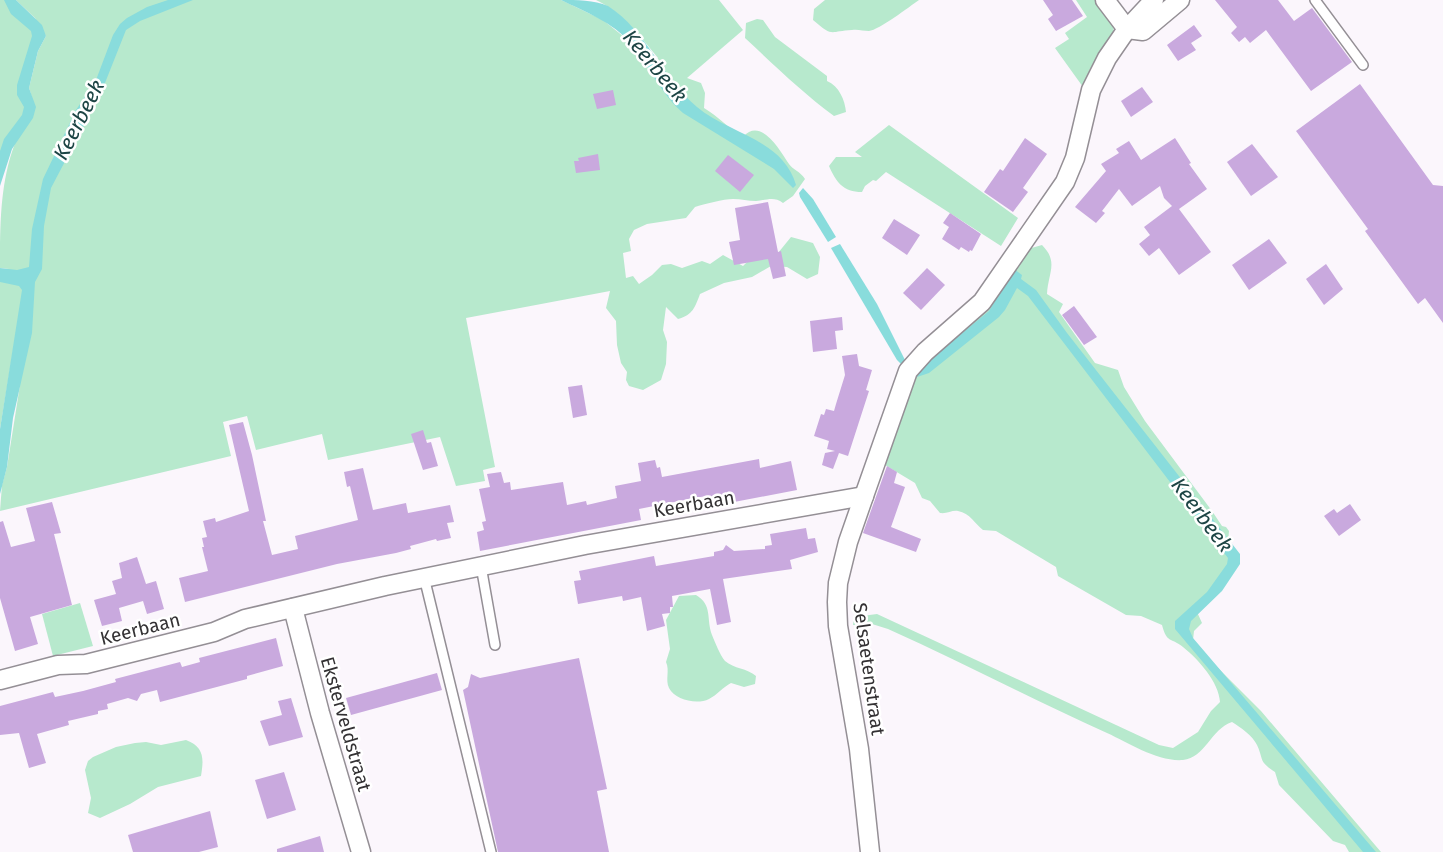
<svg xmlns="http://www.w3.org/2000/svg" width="1443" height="852" font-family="'Fira Sans',sans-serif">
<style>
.green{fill:#b7e9cd}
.water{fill:#89dcdc}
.building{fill:#c9a9de}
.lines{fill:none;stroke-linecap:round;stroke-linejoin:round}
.service-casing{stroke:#948f95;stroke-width:12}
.minor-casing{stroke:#948f95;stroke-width:21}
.service{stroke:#fff;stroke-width:9}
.minor{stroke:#fff;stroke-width:18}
.labels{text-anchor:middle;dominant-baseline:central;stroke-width:5;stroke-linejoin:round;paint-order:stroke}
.street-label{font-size:19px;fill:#333133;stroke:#fff}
.water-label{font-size:21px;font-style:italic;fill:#1d4545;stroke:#fff}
</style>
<rect width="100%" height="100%" fill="#fbf6fc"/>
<g class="green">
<polygon points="0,0 14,0 32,20 35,58 28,92 32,98 0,177"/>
<path d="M16,0H561L603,20L629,41L652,74L658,58C640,36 623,13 596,0H719L743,30L687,78L701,83L705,93L704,108C719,117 728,128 743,137C761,116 780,151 789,164C793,170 800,171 805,179L793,196L783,203C774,196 767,200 756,201C748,201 741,199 733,199C724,199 704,204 695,207L686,218L647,224L634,230L629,239L631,251L623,253L626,278L633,276L639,284L652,275L662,265L671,264L682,268L702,261L710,264L723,255L743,266L750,259L778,253L791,237L813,243L820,257L818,274L807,279L787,267L771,266L752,277L724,283L700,294C695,307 693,315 678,319L666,307L663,330L667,342L666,364L661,380L643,390L629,386L626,380L627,372L621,363L617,345L616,321L606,308L610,291L466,318L495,467L483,470L485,481L456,486L440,437L328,460L322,434L256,450L247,416L223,422L231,456L0,511L2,485L7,467L20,385L15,339L0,429V281L9,269L0,268C0,227 0,184 14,146C26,120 40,119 29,88L38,51L46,36L35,18Z"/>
<path d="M825,0H919C909,7 879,30 869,31C863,31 858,29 852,30C829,31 834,38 813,20L814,9Z"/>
<polygon points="1076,0 1095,0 1114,26 1113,33 1090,69 1083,87 1055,48 1069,39 1065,33 1087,17"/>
<path d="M757,19L763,20L775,37L827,76V81C839,86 845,100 846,112L834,116C803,93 774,65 745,38L746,23Z"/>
<path d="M889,125L1018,218L1001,246L886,172L876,181L873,180L865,186L862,192C843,192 836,182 829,166L836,157H862L855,152Z"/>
<path d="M1042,245C1059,262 1048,273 1047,294L1063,304L1059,312L1095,363L1118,370L1124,387L1145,421L1212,511L1222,526L1226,527L1229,531L1228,542L1230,562L1197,612L1202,623L1194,631L1193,640L1208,658L1261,711L1381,852H1349L1345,845L1333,841L1279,785L1275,772C1258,761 1264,760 1257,745C1253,736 1240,727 1232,722C1211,729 1205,758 1183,760C1158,762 1129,743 1107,733C1033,700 962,662 888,629L872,624L853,625L854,617L877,614L1159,745L1173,748L1198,732L1211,711L1220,702C1219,682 1198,659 1183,647C1171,637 1167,644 1162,625L1141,616L1126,615L1058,576L1056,567L996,531L983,530C975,524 970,513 958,511C952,510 947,514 940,513L930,501L922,498L915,483L885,465L910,382L915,372L987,307L1028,249Z"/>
<path d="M696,595C713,605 706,619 712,635C715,642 720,655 725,661C734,669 747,668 756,676L755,684L744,687L731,683C723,687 717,695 709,699C697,705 675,700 669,688C665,679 670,671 666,662L670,649L666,620L679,596Z"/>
<polygon points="80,603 93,646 53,656 42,614"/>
<path d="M186,740C204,747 204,758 201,776L158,787L130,804L100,818L88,813L91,798L85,770L88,761L93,757L116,747L135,743L146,742L161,745Z"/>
</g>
<g class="water">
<polygon points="4,0 16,0 42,25 46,36 38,51 29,88 36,107 33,118 12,149 0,186 0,151 4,139 22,115 24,107 17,95 17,85 32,36 31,31 11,14"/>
<polygon points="168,0 193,0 140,21 126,30 101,93 51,188 44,226 42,269 35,282 32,333 13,418 7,467 0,494 0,511 0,429 22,290 19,286 0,282 0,268 17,270 29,267 32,229 43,179 76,110 96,80 113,35 120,24 127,18 147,7"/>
<path d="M561,0C577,0 594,0 608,6C647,31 662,78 697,107C729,134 783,139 796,185L793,188L774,169L683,113C661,94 649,66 630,43C613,22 585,12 561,0Z"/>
<polygon points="803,188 813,199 836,237 828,242 800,197 799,193"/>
<polygon points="840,244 877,304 906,362 901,364 897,360 831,248"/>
<polygon points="1014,269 1022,275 1021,279 1036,290 1067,333 1240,554 1240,564 1222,591 1191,621 1189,629 1193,638 1376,852 1363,852 1175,629 1175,621 1207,592 1227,564 1228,558 1028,296 1017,288 1005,310 999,317 929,373 917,377 915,372 989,311"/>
</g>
<g class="building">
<polygon points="1043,0 1072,0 1083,16 1056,31 1048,19 1053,15"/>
<polygon points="1215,0 1278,0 1294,21 1312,8 1352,62 1311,91 1266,30 1250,43 1245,37 1239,42 1231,33 1237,27"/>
<polygon points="1194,25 1202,36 1191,43 1196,50 1178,61 1167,45"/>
<polygon points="1360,84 1433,185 1443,186 1443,323 1425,298 1418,304 1365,231 1368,229 1296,131"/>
<polygon points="1142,87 1153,102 1131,117 1121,101"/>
<polygon points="613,90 616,105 597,109 593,94"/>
<polygon points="1025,138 1047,154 1023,188 1028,192 1013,212 984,192 1000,169 1003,171"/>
<polygon points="1175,138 1191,163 1189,164 1207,189 1179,209 1211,252 1179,275 1159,248 1149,256 1139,244 1150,235 1144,227 1172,206 1164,198 1160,186 1132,206 1119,189 1102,211 1105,213 1096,223 1075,207 1106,171 1101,164 1119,153 1116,149 1129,141 1141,160"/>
<polygon points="1252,144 1278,177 1251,196 1227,162"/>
<polygon points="598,154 600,170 576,173 574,161 579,161 578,158"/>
<polygon points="728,155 754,175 740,192 715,171"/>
<polygon points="768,202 778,252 781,251 786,276 773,279 768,259 734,265 729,242 740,240 735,208"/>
<polygon points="950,213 981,234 972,251 970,250 969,252 961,247 959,250 942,239 949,227 943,223"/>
<polygon points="894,219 920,235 907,255 882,238"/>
<polygon points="1269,239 1287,263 1249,290 1232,265"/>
<polygon points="1326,264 1343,289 1324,305 1306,279"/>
<polygon points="927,268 945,285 921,310 903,293"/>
<polygon points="1074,306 1097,337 1084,345 1062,315"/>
<polygon points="842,317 843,330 835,331 837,349 813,352 810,321"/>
<polygon points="857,354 859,366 872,370 866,390 869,391 848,456 839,453 833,469 822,465 825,453 835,451 827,449 829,441 814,436 821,414 824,415 826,409 834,411 836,404 845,375 842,356"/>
<polygon points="582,385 587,415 573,418 568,387"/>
<polygon points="243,422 252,455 266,521 263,521 272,555 298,549 295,536 358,520 350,486 347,487 344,472 363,468 373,510 406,503 408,513 450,505 454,522 447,523 451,538 437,541 436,539 410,546 411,549 396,553 337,564 185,602 179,578 208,571 202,547 204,547 202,538 207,537 203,521 215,518 216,522 249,511 229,425"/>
<polygon points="423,430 427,443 431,442 438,466 423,470 411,434"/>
<polygon points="759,459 760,468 791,461 797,490 708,507 706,496 674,502 639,509 641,520 480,551 477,532 484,530 482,522 486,521 479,489 490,487 487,474 501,472 504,483 510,482 511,490 563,482 567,505 586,501 587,505 617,498 615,486 641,481 638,463 655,460 657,468 660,467 662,477"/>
<polygon points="887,466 897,472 894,483 905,487 891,527 921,539 916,552 863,533"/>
<polygon points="52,502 61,533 54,534 72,605 30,617 38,644 15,651 0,598 0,522 3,521 11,547 35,541 26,508"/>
<polygon points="1350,504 1361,520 1339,536 1324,516 1334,509 1337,513"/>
<polygon points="806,528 808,539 815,538 818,552 790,560 792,569 723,579 731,622 717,625 710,589 672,596 673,607 670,607 670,613 662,614 665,626 647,631 641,597 623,601 622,596 578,604 574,581 581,580 579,571 654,556 656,566 714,556 714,552 723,550 726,545 734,551 765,549 765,546 772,545 770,534"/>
<polygon points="137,557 146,584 156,581 164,609 147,614 143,601 119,608 122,621 102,626 94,600 116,594 112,581 122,578 119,563"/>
<polygon points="276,638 283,666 247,676 247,679 160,702 157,690 141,694 137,701 128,698 107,704 108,709 98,711 98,714 68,721 69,725 37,734 46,763 29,768 19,733 0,735 0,706 53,692 55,697 83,691 116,682 115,679 180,662 182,667 200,662 199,658"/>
<polygon points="579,658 607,789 597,791 609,852 498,852 463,690 468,687 471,674 480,678"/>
<polygon points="437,673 442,690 351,715 346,698"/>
<polygon points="291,698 303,737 269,746 260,721 282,715 278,701"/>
<polygon points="284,772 296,810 267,819 255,780"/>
<polygon points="210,811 218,847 199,852 133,852 128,835"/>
<polygon points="320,836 324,852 277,852 277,849"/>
</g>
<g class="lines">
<defs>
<g id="service">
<polyline points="1315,0 1363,65"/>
<polyline points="481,566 495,645"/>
<polyline points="424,577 491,852"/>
</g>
<g id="minor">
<polyline points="1105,0 1127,29"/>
<polyline points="1127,29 1143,31 1180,0"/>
<polyline points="293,608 320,713 361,852"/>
<polyline points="0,680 58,665 86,664 214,632 245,619 385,586 585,545 864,496"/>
<polyline points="870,852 859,749 838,626 837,602 838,583 848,542 864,496 908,371 925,352 982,302 1065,182 1075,158 1091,90 1107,58 1127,29 1154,0"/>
</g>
</defs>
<use href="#service" class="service-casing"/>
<use href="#minor" class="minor-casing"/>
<use href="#service" class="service"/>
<use href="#minor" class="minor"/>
</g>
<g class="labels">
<g class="street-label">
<text transform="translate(694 504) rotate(-10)">Keerbaan</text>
<text transform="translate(140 629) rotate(-14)">Keerbaan</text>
<text transform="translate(869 669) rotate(82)">Selsaetenstraat</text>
<text transform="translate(346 724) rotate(74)">Eksterveldstraat</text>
</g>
<g class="water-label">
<text transform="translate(655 66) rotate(50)">Keerbeek</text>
<text transform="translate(79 120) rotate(-63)">Keerbeek</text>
<text transform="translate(1202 515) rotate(53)">Keerbeek</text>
</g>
</g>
</svg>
